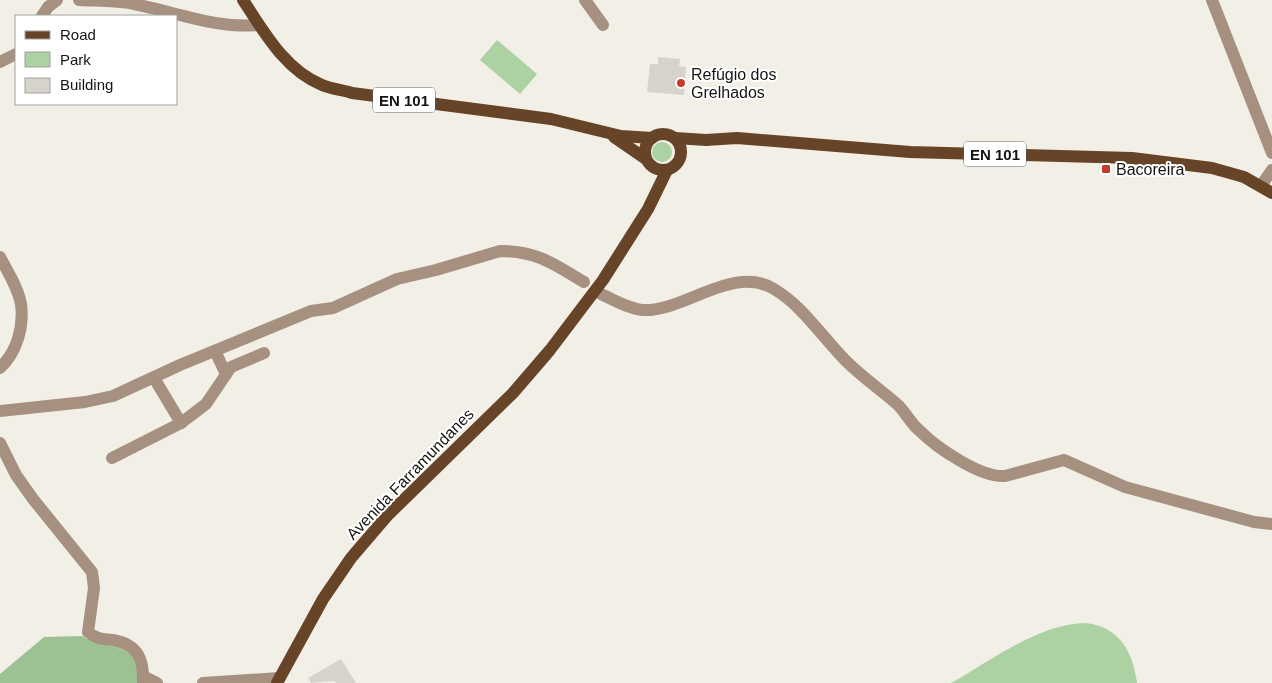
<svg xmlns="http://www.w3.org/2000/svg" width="1272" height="683" font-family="Arial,sans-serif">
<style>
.green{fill:#acd1a2}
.forest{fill:#9cc192}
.building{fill:#d6d3cb}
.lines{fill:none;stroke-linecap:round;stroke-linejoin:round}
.street{stroke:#a69080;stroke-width:12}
.primary{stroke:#674327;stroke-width:12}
.poi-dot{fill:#c63a2a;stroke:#fff;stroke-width:2}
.labels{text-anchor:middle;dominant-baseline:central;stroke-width:4;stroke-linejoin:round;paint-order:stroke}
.shield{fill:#fff;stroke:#5b5a58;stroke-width:1}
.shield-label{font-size:15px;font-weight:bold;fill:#151411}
.poi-label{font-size:16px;fill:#151411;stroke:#fff;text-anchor:start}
.street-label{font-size:16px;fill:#151411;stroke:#fff}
</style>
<rect width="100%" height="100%" fill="#f2efe6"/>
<g class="green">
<polygon points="497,40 537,74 520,94 480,60"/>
<circle cx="662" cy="152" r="10"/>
<path d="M1086,623C1119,627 1133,651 1137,683H951C990,661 1040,623 1086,623Z"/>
</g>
<path class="forest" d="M82,636C100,647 119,643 136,658L139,683H0V674L44,637Z"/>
<g class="building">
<polygon points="658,57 680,59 679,66 686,67 684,95 647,92 650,64 658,64"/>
<polygon points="341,659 356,683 336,683 335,681 311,683 308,678"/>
</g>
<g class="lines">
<g class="street">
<path d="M79,0C97,1 116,0 134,4C176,12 216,29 259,25"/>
<polyline points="585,0 603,25"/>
<polyline points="1212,0 1272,153"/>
<polyline points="42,16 48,7 57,0"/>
<polyline points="0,62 16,54"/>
<polyline points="1261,186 1272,170"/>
<path d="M0,257C7,271 18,287 21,304C24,327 17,352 0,368"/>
<path d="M601,294C614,300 629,309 643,310C684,312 733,264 774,289C803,306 822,337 846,361C862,377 881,390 898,405C906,413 911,424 920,431C937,448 981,478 1005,476L1064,460L1125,487L1254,522L1272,524"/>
<polyline points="215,351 226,374"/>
<polyline points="154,378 181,423"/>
<path d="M0,411L85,402L113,396L180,365L311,311L333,308L397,279L436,270L500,251C537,251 554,264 584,282"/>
<path d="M0,443L16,475L33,499L92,572L94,588L88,632C96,639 103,639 113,640C139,645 144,660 143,683"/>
<polyline points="112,458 181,423 206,404 231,367 264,353"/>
<polyline points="143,676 157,683"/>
<polyline points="203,683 279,678"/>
</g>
<g class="primary">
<path d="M243,0C264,32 285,70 322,85C331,89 343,90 352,93L551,119L621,136L652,138"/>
<circle cx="663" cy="152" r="18"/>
<polyline points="614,137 646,159"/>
<polyline points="675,138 706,140 737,138 910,152 1132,158 1212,168 1244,177 1272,193"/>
<polyline points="277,683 323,599 351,558 387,516 513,393 550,350 603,280 648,209 667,170"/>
</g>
</g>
<g class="poi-dot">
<circle cx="681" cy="83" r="5"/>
<rect x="1101" y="164" width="10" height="10" rx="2.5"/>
</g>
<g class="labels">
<g class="shield">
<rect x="373" y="87.5" width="62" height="25" rx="4"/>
<rect x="964" y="141.5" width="62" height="25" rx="4"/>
</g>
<g class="shield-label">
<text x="404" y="100">EN 101</text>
<text x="995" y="154">EN 101</text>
</g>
<g class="poi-label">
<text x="691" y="74">Refúgio dos<tspan x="691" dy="18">Grelhados</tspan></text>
<text x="1116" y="169">Bacoreira</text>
</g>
<g class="street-label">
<text transform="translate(410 474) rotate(-46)">Avenida Farramundanes</text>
</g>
</g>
<rect x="15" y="15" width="162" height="90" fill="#ffffff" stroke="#a1a1a0"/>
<rect x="25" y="31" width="25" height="8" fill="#674327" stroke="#a1a1a0"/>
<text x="60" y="40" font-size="15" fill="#151411">Road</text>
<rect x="25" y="52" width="25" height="15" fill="#acd1a2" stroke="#a1a1a0"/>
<text x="60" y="65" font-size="15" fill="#151411">Park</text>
<rect x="25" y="78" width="25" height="15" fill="#d6d3cb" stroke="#a1a1a0"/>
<text x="60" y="90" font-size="15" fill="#151411">Building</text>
</svg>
